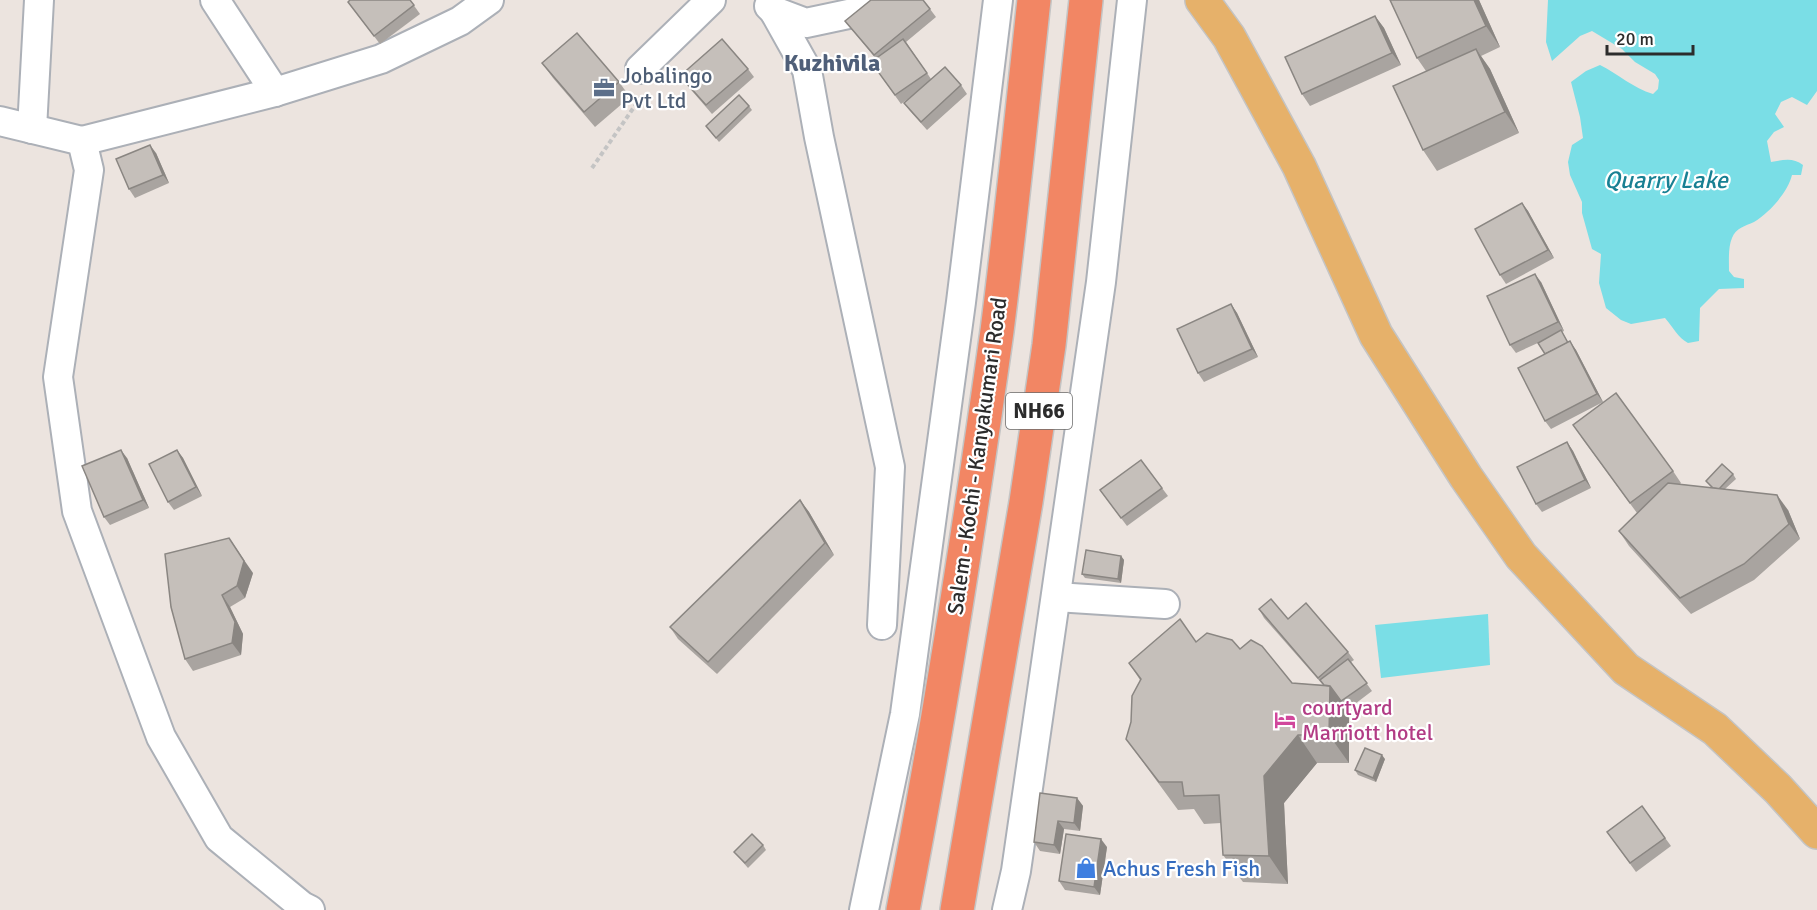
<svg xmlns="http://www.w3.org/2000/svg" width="1817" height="910" font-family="Signika,sans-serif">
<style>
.water{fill:#7adee6}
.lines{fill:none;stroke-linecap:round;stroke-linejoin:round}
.minor-casing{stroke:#acb0b7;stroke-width:32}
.major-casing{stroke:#c4c4c4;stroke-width:36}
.highway-casing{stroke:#c4c4c4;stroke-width:36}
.path{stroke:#c4c4c4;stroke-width:4;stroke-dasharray:4.5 3;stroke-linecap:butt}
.minor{stroke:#fff;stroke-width:28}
.major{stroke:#e6b16a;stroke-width:33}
.highway{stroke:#f28664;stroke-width:33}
.wall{fill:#a9a4a0}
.shaded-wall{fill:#8a8682}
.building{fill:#c5bfba;stroke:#8a8682;stroke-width:1.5}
.labels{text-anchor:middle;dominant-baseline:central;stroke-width:4.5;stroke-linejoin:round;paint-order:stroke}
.shield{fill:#fff;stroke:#6b6b6b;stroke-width:1.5}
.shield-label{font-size:21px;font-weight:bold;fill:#2c2c2c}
.service-label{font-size:22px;fill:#4e5e75;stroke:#fff;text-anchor:start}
.street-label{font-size:22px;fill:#2c2c2c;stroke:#fff}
.hotel-label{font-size:22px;fill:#b23c85;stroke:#fff;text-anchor:start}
.shop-label{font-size:22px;fill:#366cbe;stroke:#fff;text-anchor:start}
.neighbourhood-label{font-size:24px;font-weight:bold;fill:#4f5f79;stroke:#fff}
.water-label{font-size:24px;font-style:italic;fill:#188093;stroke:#fff}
</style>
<rect width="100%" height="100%" fill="#ece4df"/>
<g class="water">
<path d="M1548,0H1817V91L1807,105L1792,97L1781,102L1775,114L1784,127L1774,132L1767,141L1771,162C1783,160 1793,157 1803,165L1801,175H1792C1788,192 1769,213 1754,222C1745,226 1736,228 1732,238C1728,247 1729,261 1729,271L1734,277L1744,279V288L1719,289L1700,308L1699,341L1688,343C1678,338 1673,327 1665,318L1631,324L1621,320L1606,308L1599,283L1601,254L1592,249L1582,213V202L1570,175L1568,162L1572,145L1583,138L1580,117L1571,82L1586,71L1600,65C1618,74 1633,88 1653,94L1658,89L1659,80L1655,74L1635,62L1622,49L1592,31L1580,36L1552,61L1546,42Z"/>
<polygon points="1488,614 1490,665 1381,678 1375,625"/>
</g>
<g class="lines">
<defs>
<g id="minor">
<polyline points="215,0 275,92"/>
<polyline points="769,6 774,11 806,23 853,13 874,0"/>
<polyline points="774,11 807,70 819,137 890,467 882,625"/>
<polyline points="640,69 711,0"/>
<polyline points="0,121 82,141 89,170 58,377 77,511 161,737 219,838 302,906 310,910"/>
<polyline points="32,129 39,0"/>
<polyline points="82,141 275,92 381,59 460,21 489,0"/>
<polyline points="1056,597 1165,604"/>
<polyline points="864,910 905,714 961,302 998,0"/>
<polyline points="1007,910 1016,871 1101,282 1132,0"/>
</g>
<polyline id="major" points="1202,0 1229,37 1299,166 1376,335 1466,477 1521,556 1626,669 1715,729 1778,789 1817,832"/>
<g id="highway">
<path d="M903,910C940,718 970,524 997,331C1011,221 1022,110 1034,0"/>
<polyline points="957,910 1026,502 1049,345 1086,0"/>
</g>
</defs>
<use href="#minor" class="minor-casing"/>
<use href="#major" class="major-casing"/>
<use href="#highway" class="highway-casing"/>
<polyline class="path" points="592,168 641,97"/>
<use href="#minor" class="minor"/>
<use href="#major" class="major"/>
<use href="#highway" class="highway"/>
</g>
<g class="wall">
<polygon points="410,0 420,14 380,44 354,10"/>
<polygon points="1479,0 1500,47 1481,56 1490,69 1519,133 1437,171 1423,150 1426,71 1417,58"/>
<polygon points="930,9 936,17 906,42 931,79 961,85 967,94 927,130 910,111 904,103 912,96 901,104 871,62 876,59 845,21"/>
<polygon points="1375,16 1384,28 1401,65 1310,106 1302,94"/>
<polygon points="542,63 619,82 630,97 595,127 553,78"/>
<polygon points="748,69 754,77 712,114 686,84 680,76"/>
<polygon points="749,106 752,110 719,142 706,126"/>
<polygon points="156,153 169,183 135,198 129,189"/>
<polygon points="1522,203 1528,211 1554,258 1506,284 1500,275"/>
<polygon points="1541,282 1564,331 1562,332 1568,342 1576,350 1603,402 1551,429 1545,421 1545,354 1540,342 1516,353 1510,345"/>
<polygon points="1231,304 1237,313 1258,357 1204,382 1198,373"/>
<polygon points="1581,437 1673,471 1681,483 1680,484 1712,488 1706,481 1733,474 1736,479 1725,489 1788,510 1800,539 1754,580 1691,614 1629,546 1619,531 1637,513"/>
<polygon points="1567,442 1573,451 1591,488 1542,512 1536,504"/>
<polygon points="177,450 183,458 202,496 174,510 168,502"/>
<polygon points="127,458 149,508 110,525 104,517"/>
<polygon points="1162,488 1168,496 1127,526 1100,490"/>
<polygon points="800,500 809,512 834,555 717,674 678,639 670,627"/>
<polygon points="1121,556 1124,560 1121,583 1085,578 1082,574"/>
<polygon points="253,573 245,598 230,607 243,634 241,655 193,671 185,659 171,607"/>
<polygon points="1259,609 1288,619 1348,652 1354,660 1351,662 1372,691 1347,710 1349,713 1349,763 1317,763 1284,803 1288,884 1243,882 1223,855 1221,823 1204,824 1194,809 1178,810 1126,739 1131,722 1140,680 1129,663 1196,642 1240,649 1292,683 1323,685 1264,618"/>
<polygon points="1385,759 1376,782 1358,775 1355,770"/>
<polygon points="1077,798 1083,806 1080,831 1064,829 1060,854 1040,851 1034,842"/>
<polygon points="1642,806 1671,846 1636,872 1607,832"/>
<polygon points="763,845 766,850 748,868 734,852"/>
<polygon points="1107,847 1100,895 1065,890 1059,881"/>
</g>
<g class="shaded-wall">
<polygon points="1474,0 1479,0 1500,47 1486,26"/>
<polygon points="1375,16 1384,28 1401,65 1392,53"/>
<polygon points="1476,49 1490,69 1519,133 1505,112"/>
<polygon points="150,145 156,153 169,183 163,175"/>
<polygon points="1522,203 1528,211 1554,258 1548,250"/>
<polygon points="1535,274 1541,282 1564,331 1558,322"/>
<polygon points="1231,304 1237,313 1258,357 1252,349"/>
<polygon points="1570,341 1576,350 1603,402 1597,394"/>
<polygon points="1567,442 1573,451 1591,488 1585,480"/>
<polygon points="121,450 127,458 149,508 143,500"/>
<polygon points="177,450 183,458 202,496 196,487"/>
<polygon points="1777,495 1788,510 1800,539 1789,524"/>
<polygon points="800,500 809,512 834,555 825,543"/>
<polygon points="229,538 253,573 245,598 237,586"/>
<polygon points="1121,556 1124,560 1121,583 1118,579"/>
<polygon points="222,595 230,607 243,634 241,655 232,643"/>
<polygon points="1330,686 1349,713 1349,763 1329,735"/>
<polygon points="1298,735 1317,763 1284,803 1288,884 1269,856 1264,776"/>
<polygon points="1382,755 1385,759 1376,782 1373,778"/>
<polygon points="1077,798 1083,806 1080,831 1074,823"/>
<polygon points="1058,821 1064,829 1060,854 1054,845"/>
<polygon points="1101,839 1107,847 1100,895 1094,887"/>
</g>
<g class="building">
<polygon points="350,0 410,0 414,5 374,36 348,2"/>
<polygon points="871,0 923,0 930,9 874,55 845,21"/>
<polygon points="1390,0 1474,0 1486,26 1417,58"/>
<polygon points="1375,16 1392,53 1302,94 1285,57"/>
<polygon points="577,33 619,82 584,112 542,63"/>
<polygon points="722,39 748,69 706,105 680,76"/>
<polygon points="903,39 927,73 895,95 871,62"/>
<polygon points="1476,49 1505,112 1423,150 1393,86"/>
<polygon points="945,67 961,85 921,122 904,103"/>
<polygon points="739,95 749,106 716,138 706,126"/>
<polygon points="150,145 163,175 129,189 116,159"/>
<polygon points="1522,203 1548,250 1500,275 1475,229"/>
<polygon points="1535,274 1558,322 1510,345 1487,296"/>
<polygon points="1231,304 1252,349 1198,373 1177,329"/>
<polygon points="1561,330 1568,343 1545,354 1538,343"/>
<polygon points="1570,341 1597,394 1545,421 1518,368"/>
<polygon points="1616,393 1673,471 1630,503 1573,425"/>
<polygon points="1567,442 1585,480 1536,504 1517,467"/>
<polygon points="121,450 143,500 104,517 82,466"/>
<polygon points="177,450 196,487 168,502 149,464"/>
<polygon points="1141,460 1162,488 1121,518 1100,490"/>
<polygon points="1722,464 1733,474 1719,489 1713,488 1706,481"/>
<polygon points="1668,483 1777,495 1789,524 1744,564 1680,598 1619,531"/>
<polygon points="800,500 825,543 708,662 670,627"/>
<polygon points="229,538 244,561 237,586 222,595 235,622 232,643 185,659 171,607 165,554"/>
<polygon points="1086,550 1121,556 1118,579 1082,574"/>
<polygon points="1271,599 1288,619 1306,603 1348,652 1318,678 1259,609"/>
<polygon points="1180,619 1196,642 1207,633 1232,640 1240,649 1251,640 1262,646 1292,683 1330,686 1329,735 1298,735 1264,776 1269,856 1223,855 1219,795 1184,796 1182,782 1159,782 1126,739 1131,722 1132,696 1141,679 1129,663"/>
<polygon points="1348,659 1367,683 1341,701 1330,686 1324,685 1320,680"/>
<polygon points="1365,748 1382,755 1373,778 1355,770"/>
<polygon points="1040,793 1077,798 1074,823 1058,821 1054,845 1034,842"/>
<polygon points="1642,806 1665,838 1630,863 1607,832"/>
<polygon points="752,834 763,845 745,863 734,852"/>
<polygon points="1066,834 1101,839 1094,887 1059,881"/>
</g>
<defs>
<symbol id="office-bare" viewBox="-9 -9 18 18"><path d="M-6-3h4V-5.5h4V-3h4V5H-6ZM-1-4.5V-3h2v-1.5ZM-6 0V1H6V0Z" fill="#5c6f8a" stroke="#fff" stroke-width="2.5" paint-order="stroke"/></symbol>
<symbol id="hotel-bare" viewBox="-9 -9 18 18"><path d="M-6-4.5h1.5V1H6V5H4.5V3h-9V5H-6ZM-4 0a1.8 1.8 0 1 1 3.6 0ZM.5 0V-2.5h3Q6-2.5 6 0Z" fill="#d1479c" stroke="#fff" stroke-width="2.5" paint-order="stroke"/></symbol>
<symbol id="shop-bare" viewBox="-9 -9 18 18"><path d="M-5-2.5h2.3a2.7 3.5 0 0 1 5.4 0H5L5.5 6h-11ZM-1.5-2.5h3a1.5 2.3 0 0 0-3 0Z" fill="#3f7fe0" stroke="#fff" stroke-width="2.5" paint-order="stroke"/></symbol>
</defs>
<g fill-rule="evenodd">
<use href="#office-bare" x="589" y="73" width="30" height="30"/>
<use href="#hotel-bare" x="1270" y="705" width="30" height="30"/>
<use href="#shop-bare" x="1071" y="853" width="30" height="30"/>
</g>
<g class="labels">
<rect class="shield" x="1006" y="393" width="66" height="36" rx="4.5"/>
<g class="shield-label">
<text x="1039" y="411">NH66</text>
</g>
<g class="service-label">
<text x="621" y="75">Jobalingo<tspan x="621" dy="25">Pvt Ltd</tspan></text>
</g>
<g class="street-label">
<text transform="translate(977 456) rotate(-82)">Salem - Kochi - Kanyakumari Road</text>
</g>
<g class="hotel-label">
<text x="1302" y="707">courtyard<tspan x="1302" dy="25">Marriott hotel</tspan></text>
</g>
<g class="shop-label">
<text x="1103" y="868">Achus Fresh Fish</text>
</g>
<g class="neighbourhood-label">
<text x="832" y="63">Kuzhivila</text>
</g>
<g class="water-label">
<text x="1666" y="180">Quarry Lake</text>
</g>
</g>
<path d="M1607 45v9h86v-9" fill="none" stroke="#2c2c2c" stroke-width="3"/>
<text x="1616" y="45" font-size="18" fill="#2c2c2c" stroke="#ffffff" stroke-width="4.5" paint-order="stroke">20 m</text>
</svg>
